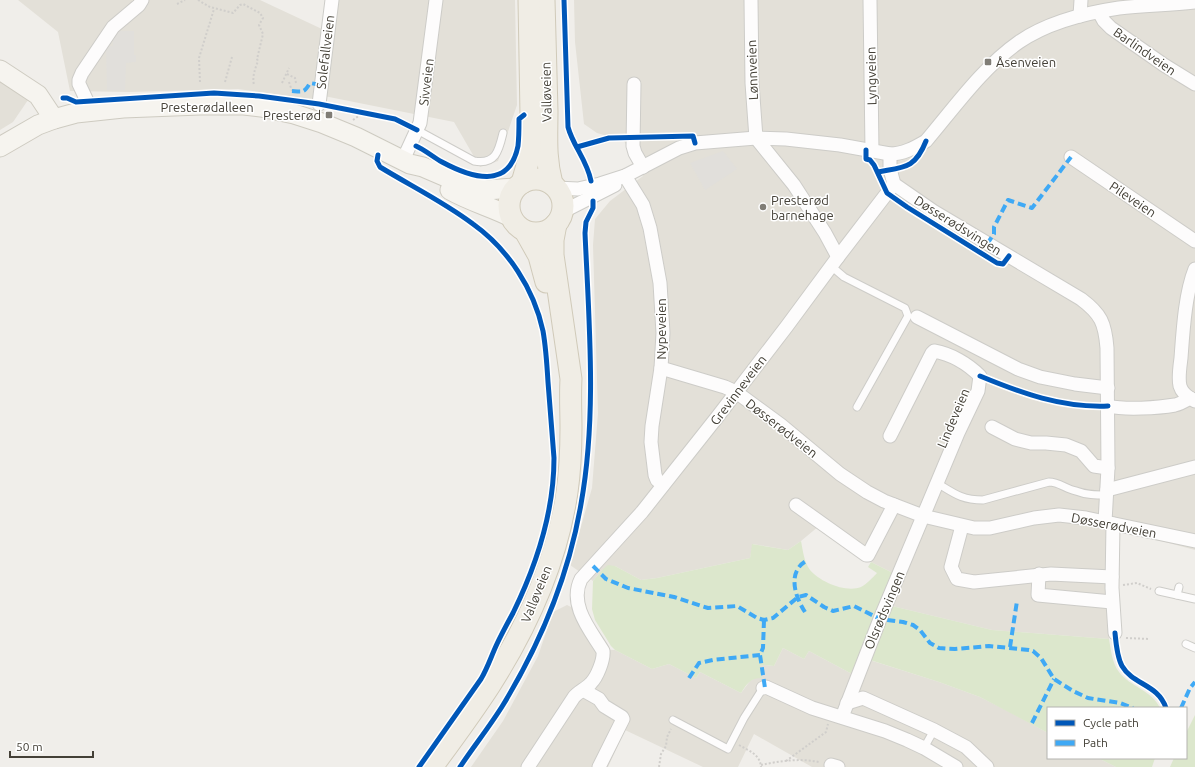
<svg xmlns="http://www.w3.org/2000/svg" width="1195" height="767" font-family="Ubuntu,sans-serif">
<style>
.residential{fill:#e3e0d8}
.green{fill:#dce7cc}
.parking{fill:#e1dfdb}
.lines{fill:none;stroke-linecap:round;stroke-linejoin:round}
.service-casing{stroke:#cdccc8;stroke-width:9}
.minor-casing{stroke:#cdccc8;stroke-width:15}
.secondary-casing{stroke:#cecbc1;stroke-width:21}
.primary-casing{stroke:#d0cab9;stroke-width:23}
.path{stroke:#d0cecb;stroke-width:2;stroke-dasharray:2 2;stroke-linecap:butt}
.service{stroke:#fdfcfc;stroke-width:7}
.minor{stroke:#fdfcfc;stroke-width:13}
.secondary{stroke:#f6f4ef;stroke-width:19}
.primary{stroke:#f0ede5;stroke-width:21}
.quiet{stroke:#3fa9f5;stroke-width:4;stroke-dasharray:8 4;stroke-linecap:butt}
.cycleway-casing{stroke:#fff;stroke-width:8}
.cycleway{stroke:#0057b8;stroke-width:5}
.poi-dot{fill:#807d76;stroke:#fff;stroke-width:1.5}
.labels{text-anchor:middle;dominant-baseline:central;stroke-width:3;stroke-linejoin:round;paint-order:stroke}
.street-label{font-size:13px;fill:#444037;stroke:#fff}
.poi-label{font-size:13px;fill:#444037;stroke:#fff;text-anchor:start}
</style>
<rect width="100%" height="100%" fill="#f0eeea"/>
<g class="residential">
<polygon points="18,0 260,0 322,29 335,0 515,0 517,105 498,161 480,167 454,122 324,96 310,99 238,89 129,92 70,91 58,32"/>
<polygon points="574,0 1195,0 1195,550 1120,530 1109,530 1109,639 992,630 892,606 895,574 871,562 819,526 801,541 788,550 753,544 750,558 657,578 641,580 615,566 602,570 593,581 570,565 592,488 598,413 593,245 595,219 610,201 643,176 624,141 597,133 584,124 575,42"/>
<polygon points="0,76 22,89 28,100 13,122 0,130"/>
<polygon points="567,605 573,608 597,649 615,650 652,669 669,664 696,678 700,672 741,693 750,681 755,678 760,666 765,665 774,666 783,648 804,659 809,651 852,674 860,657 939,682 980,697 1008,711 1048,733 1048,758 1098,758 1116,767 812,767 754,734 738,767 703,767 625,730 608,767 471,767 503,721 538,656 553,612"/>
</g>
<g class="green">
<path d="M801,541C803,551 804,562 810,570C820,582 846,593 861,587C867,584 872,578 877,573L868,567L871,562L895,574L852,674L809,651L804,659L783,648L774,666L765,665L760,666L762,678C750,678 747,684 741,693L700,672L696,678L669,664L652,669L615,650L611,646L595,620L592,609L593,581L602,570L608,565L615,566L641,580L657,578L750,558L752,544L788,550Z"/>
<path d="M892,606L992,630L1109,639C1111,650 1112,663 1119,672C1130,687 1152,690 1160,708H1048V733L980,697L939,682L870,660Z"/>
<polygon points="1195,715 1195,767 1170,767 1174,758 1186,758 1186,733"/>
<polygon points="1098,758 1155,758 1152,767 1116,767"/>
</g>
<g class="parking">
<polygon points="112,31 134,31 134,55 136,55 136,62 126,63 125,90 107,90 106,46 113,46"/>
<polygon points="723,151 737,169 705,190 690,163"/>
</g>
<g class="lines">
<defs>
<g id="service">
<path d="M417,130L474,161C496,165 499,150 503,133"/>
<polyline points="831,266 844,277 905,308 908,316 857,407"/>
<path d="M937,483C955,494 962,500 983,500L1049,482C1059,482 1066,489 1076,491C1086,495 1096,495 1107,495"/>
<polyline points="1159,591 1195,599"/>
<polyline points="1177,595 1179,587"/>
<polyline points="1186,644 1195,648"/>
<polyline points="673,720 728,749 744,718 763,688"/>
<polyline points="924,748 934,730"/>
</g>
<g id="minor">
<polyline points="751,0 752,83 756,138 794,185 825,233 838,257"/>
<polyline points="870,0 872,151"/>
<polyline points="1099,12 1104,21 1111,28 1164,65 1195,84"/>
<polyline points="1080,16 1081,0"/>
<polyline points="634,84 633,146 635,153 643,167"/>
<polyline points="319,104 332,0"/>
<polyline points="90,111 87,101 79,84 79,80 82,73 113,27 139,5 142,0"/>
<path d="M890,154V169L894,184L933,211L1081,299C1101,314 1105,323 1107,348L1108,468L1105,522"/>
<polyline points="1071,157 1195,241"/>
<polyline points="403,160 420,123 436,0"/>
<polyline points="625,176 643,205 650,228 660,283 663,333 661,368 652,426 651,442 655,475 657,480 663,485"/>
<path d="M556,188L578,189L600,184L625,176L679,148L695,143L756,138L786,139L840,145L890,154C903,154 914,148 926,141C954,108 983,67 1019,42C1048,22 1085,13 1119,8C1144,5 1170,5 1195,2"/>
<polyline points="562,212 615,185"/>
<path d="M1195,269C1185,294 1183,331 1181,358C1180,366 1178,378 1180,386C1182,393 1189,398 1195,401"/>
<polyline points="917,317 1018,369 1040,377 1075,384 1108,388"/>
<polyline points="661,368 725,387 736,392 781,425 840,474 867,492 884,501 923,516 974,528 990,528 1034,518 1059,515 1086,518 1195,541"/>
<path d="M1108,406C1125,410 1158,408 1175,405C1180,404 1185,401 1190,398"/>
<polyline points="992,427 1015,439 1031,443 1046,443 1066,445 1081,451 1094,466 1108,468"/>
<polyline points="1107,490 1195,467"/>
<polyline points="796,505 866,555 868,555 894,505"/>
<polyline points="1113,524 1112,588 1115,633"/>
<polyline points="962,526 951,567 957,579 974,582 1051,574 1112,577"/>
<polyline points="1039,574 1038,595 1112,602"/>
<polyline points="763,688 766,687 812,708 885,731 907,740 924,748 956,767"/>
<polyline points="583,690 599,699 604,706 622,717 623,719 599,767"/>
<polyline points="847,703 863,698 934,730 966,747 987,767"/>
<path d="M842,717L880,619L958,433L978,391L980,376C968,364 951,354 934,351L932,353L890,436"/>
<polyline points="831,765 838,767"/>
<path d="M528,767L574,697C579,691 586,689 591,683C597,677 604,660 603,651C591,631 568,605 581,579L642,512L718,416L787,326L838,257L894,184"/>
</g>
<g id="secondary">
<polyline points="0,70 38,95 54,119"/>
<polyline points="0,147 38,125 54,119 76,113 123,108 200,105 244,105 261,107 294,114 322,123 356,137 410,164 423,167 465,185 486,190 515,188"/>
<path d="M450,190C469,201 491,207 511,217"/>
</g>
<g id="primary">
<path d="M544,0C545,37 546,74 547,111C547,138 545,157 552,184"/>
<circle cx="536" cy="206" r="27"/>
<polyline points="522,183 530,155 531,115 529,0"/>
<polyline points="525,231 539,256 546,282"/>
<path d="M432,767C452,740 472,713 490,685C527,627 557,560 567,492C570,471 571,449 571,428C571,412 570,396 571,379L553,255V240L556,224"/>
</g>
</defs>
<use href="#service" class="service-casing"/>
<use href="#minor" class="minor-casing"/>
<use href="#secondary" class="secondary-casing"/>
<use href="#primary" class="primary-casing"/>
<g class="path">
<path d="M198,0L210,7L233,13L240,5L243,4L260,13L263,18L259,25L263,34L257,59L258,61C255,69 252,77 254,85"/>
<polyline points="177,4 185,0"/>
<polyline points="287,74 295,78 296,83"/>
<polyline points="200,82 199,58 214,9"/>
<polyline points="225,82 232,57"/>
<polyline points="289,82 292,91"/>
<polyline points="282,83 289,68"/>
<polyline points="353,120 360,115 360,112"/>
<polyline points="551,413 553,412"/>
<polyline points="1123,585 1137,583 1151,589"/>
<polyline points="1126,638 1149,639"/>
<path d="M739,745C749,751 760,754 761,767"/>
<polyline points="786,761 826,732 828,724"/>
<path d="M761,765C779,761 801,758 819,762"/>
<polyline points="659,767 661,754 666,746 667,737 671,729"/>
</g>
<use href="#service" class="service"/>
<use href="#minor" class="minor"/>
<use href="#secondary" class="secondary"/>
<use href="#primary" class="primary"/>
<g class="quiet">
<path d="M292,91C303,92 304,93 310,83L321,85"/>
<polyline points="987,244 994,234 994,227 1008,200 1032,208 1071,157"/>
<polyline points="593,566 606,579 628,588 674,597 708,608 737,606 757,618 764,620 773,618 798,597 806,595 824,607 833,611 854,606 880,619 903,622 913,625 920,630 930,643 939,648 955,649 989,646 1029,650 1033,651 1041,658 1054,679 1073,691 1088,698 1120,703 1133,708"/>
<path d="M805,612C795,597 787,572 806,561"/>
<polyline points="764,620 763,648 760,655 765,688"/>
<polyline points="1010,647 1017,601"/>
<polyline points="689,678 699,663 713,660 760,655"/>
<polyline points="1181,708 1190,688 1195,682"/>
<polyline points="1032,723 1054,679"/>
</g>
<defs>
<g id="cycleway">
<path d="M564,0L568,127C573,146 587,160 591,181"/>
<polyline points="63,98 67,98 76,102 214,93 259,96 319,104 395,119 417,130"/>
<path d="M416,146C425,150 433,157 442,162C470,177 509,191 518,146C519,137 519,128 519,119L524,115"/>
<polyline points="577,147 609,138 693,136 695,143"/>
<polyline points="866,150 866,159 870,160 874,165 887,193 907,207 997,263 1003,264 1009,256"/>
<path d="M378,155L377,161L380,167C411,186 444,202 473,224C508,249 534,289 543,331C546,348 547,365 548,382C550,407 552,433 554,458C554,511 536,566 513,613C507,624 501,635 496,646C491,657 487,669 481,679L419,767"/>
<path d="M878,172C904,167 915,169 926,141"/>
<path d="M980,376C1021,393 1062,408 1108,406"/>
<path d="M1115,633C1116,644 1117,657 1122,666C1133,685 1158,684 1166,708"/>
<path d="M460,767C474,746 490,726 503,705C540,644 569,574 581,504C597,415 589,323 585,233L586,222L593,208V201"/>
</g>
</defs>
<use href="#cycleway" class="cycleway-casing"/>
<use href="#cycleway" class="cycleway"/>
</g>
<g class="poi-dot">
<rect x="984" y="58" width="8" height="8" rx="2"/>
<rect x="325" y="111" width="8" height="8" rx="2"/>
<circle cx="763" cy="207" r="4"/>
</g>
<g class="labels">
<g class="street-label">
<text transform="translate(1145 51) rotate(35)">Barlindveien</text>
<text transform="translate(325 52) rotate(-83)">Solefallveien</text>
<text transform="translate(752 70) rotate(-92)">Lønnveien</text>
<text transform="translate(871 76) rotate(-91)">Lyngveien</text>
<text transform="translate(426 82) rotate(-83)">Sivveien</text>
<text transform="translate(546 92) rotate(-91)">Valløveien</text>
<text x="207" y="107">Presterødalleen</text>
<text transform="translate(1133 199) rotate(34)">Pileveien</text>
<text transform="translate(958 225) rotate(32)">Døsserødsvingen</text>
<text transform="translate(661 329) rotate(-90)">Nypeveien</text>
<text transform="translate(738 390) rotate(-53)">Grevinneveien</text>
<text transform="translate(953 418) rotate(-67)">Lindeveien</text>
<text transform="translate(782 428) rotate(38)">Døsserødveien</text>
<text transform="translate(1114 525) rotate(11)">Døsserødveien</text>
<text transform="translate(536 594) rotate(-68)">Valløveien</text>
<text transform="translate(884 610) rotate(-67)">Olsrødsvingen</text>
</g>
<g class="poi-label">
<text x="996" y="62">Åsenveien</text>
<text x="321" y="115" text-anchor="end">Presterød</text>
<text x="771" y="200">Presterød<tspan x="771" dy="15">barnehage</tspan></text>
</g>
</g>
<rect x="1047" y="707" width="140" height="52" fill="#ffffff" stroke="#b4b3af"/>
<rect x="1055" y="720" width="20" height="6" fill="#0057b8" stroke="#b4b3af"/>
<text x="1083" y="727" font-size="12" fill="#444037">Cycle path</text>
<rect x="1055" y="740" width="20" height="6" fill="#3fa9f5" stroke="#b4b3af"/>
<text x="1083" y="747" font-size="12" fill="#444037">Path</text>
<path d="M10 751v6h83v-6" fill="none" stroke="#444037" stroke-width="2"/>
<text x="16" y="751" font-size="12" fill="#444037" stroke="#ffffff" stroke-width="3" paint-order="stroke">50 m</text>
</svg>
